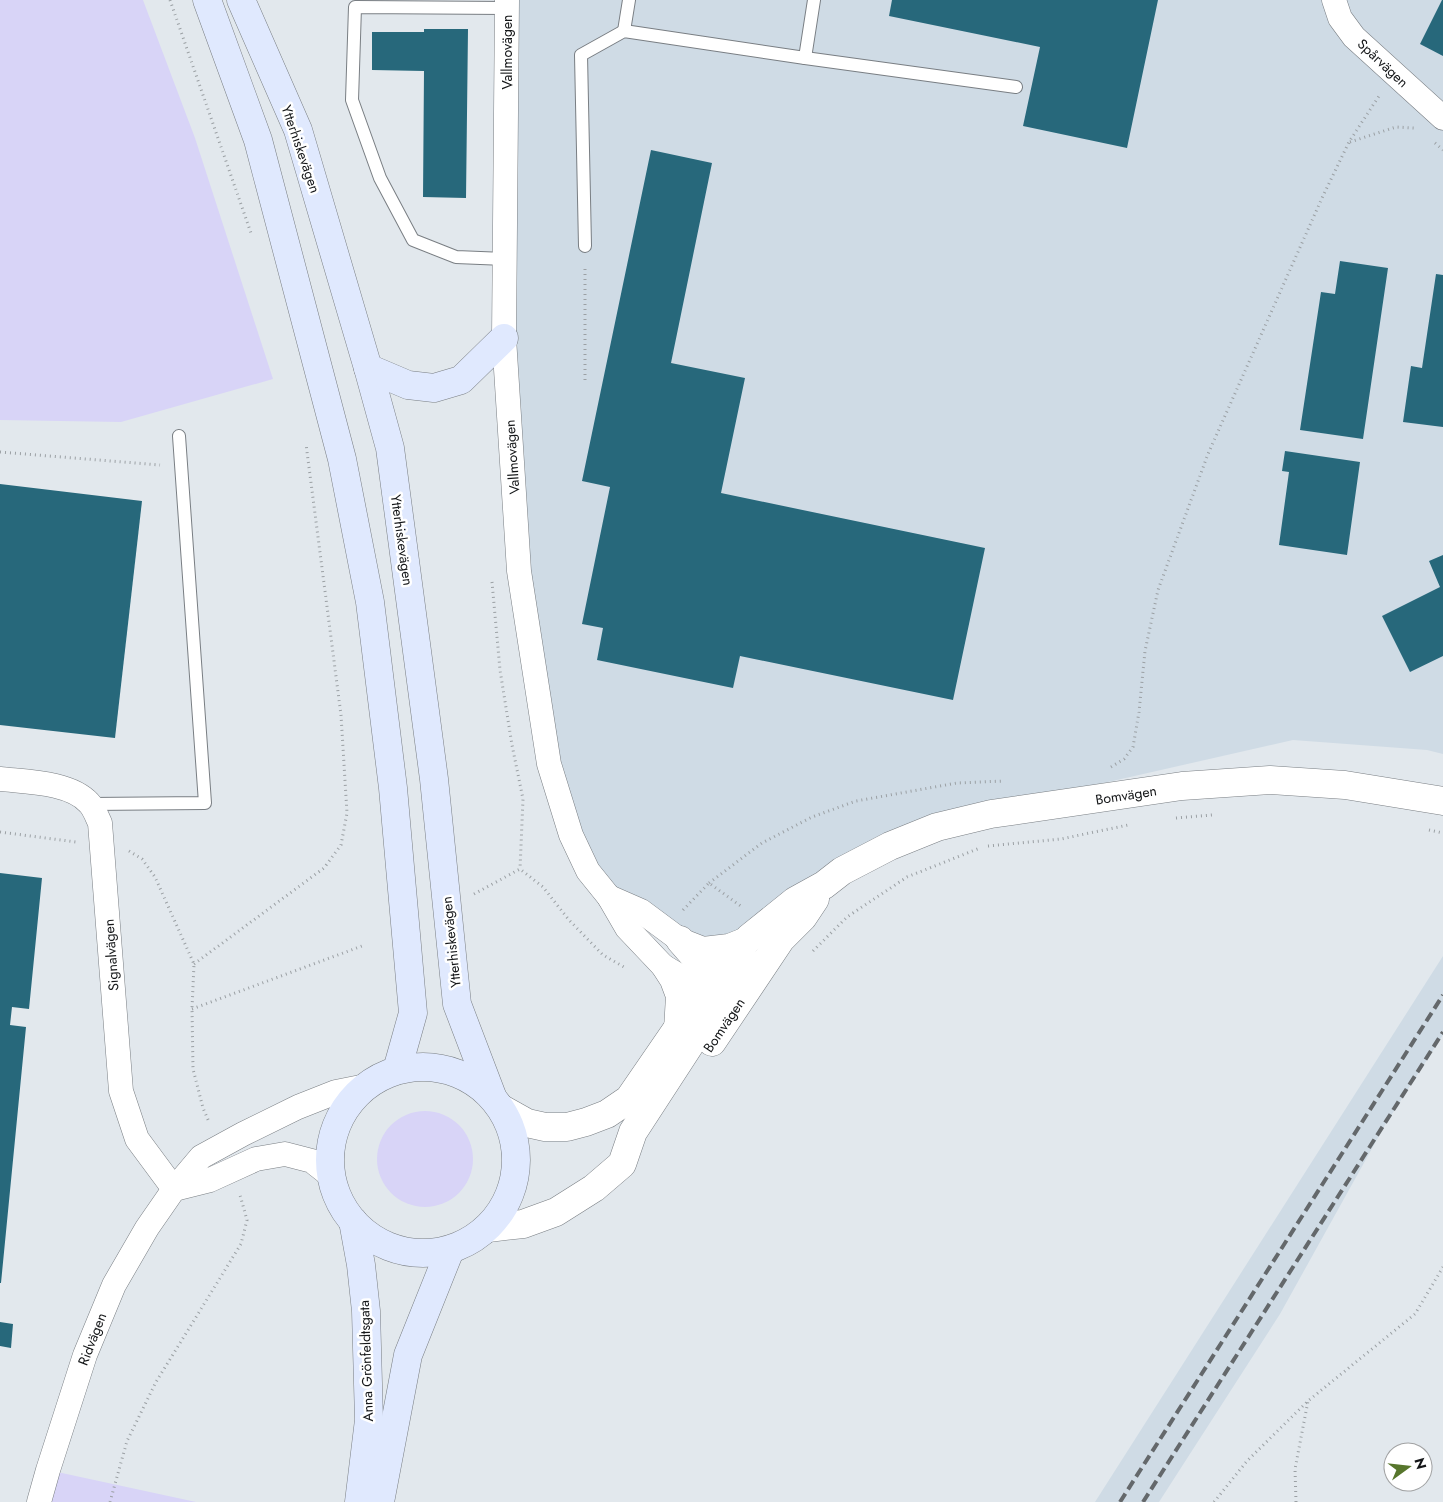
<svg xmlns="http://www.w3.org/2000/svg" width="1443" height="1502" font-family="Jost,sans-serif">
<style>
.built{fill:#cfdbe5}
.green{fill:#d8d4f7}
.building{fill:#27687b}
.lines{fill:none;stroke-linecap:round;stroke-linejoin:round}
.service-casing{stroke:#797e83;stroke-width:14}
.minor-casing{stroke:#797e83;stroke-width:25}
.tertiary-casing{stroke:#797e83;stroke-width:29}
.secondary-casing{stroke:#797e83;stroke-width:29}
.path{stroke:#9ba0a4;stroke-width:3;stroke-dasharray:1 4;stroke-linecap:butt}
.service{stroke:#fff;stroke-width:12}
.minor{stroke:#fff;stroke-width:24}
.tertiary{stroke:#fff;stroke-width:28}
.secondary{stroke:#e0e9fe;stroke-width:28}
.rail{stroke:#64686b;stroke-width:4;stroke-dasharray:10 5;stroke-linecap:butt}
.labels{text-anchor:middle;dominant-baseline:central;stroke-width:5;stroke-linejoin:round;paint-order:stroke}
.street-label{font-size:14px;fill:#141618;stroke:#fff}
</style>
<rect width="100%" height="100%" fill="#e2e8ed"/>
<g class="built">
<polygon points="507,0 1443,0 1443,754 1427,750 1293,740 1064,792 991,814 703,949 609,897 571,835 519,571"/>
<polygon points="1443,956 1443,1035 1385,1125 1280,1314 1159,1502 1095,1502"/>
</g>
<g class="green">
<polygon points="0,0 143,0 195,138 273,379 121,422 0,420"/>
<circle cx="425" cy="1159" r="48"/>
<polygon points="48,1470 196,1502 39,1502"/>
</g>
<g class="building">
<polygon points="892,0 1158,0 1127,148 1023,126 1040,47 889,16"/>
<polygon points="1442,0 1443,0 1443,56 1420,44"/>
<polygon points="424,29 468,29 466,198 423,197 424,71 372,70 372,32 424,32"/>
<polygon points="651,150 712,163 671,363 745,378 721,493 985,548 953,700 740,656 733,688 597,660 603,628 582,624 610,487 582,481"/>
<polygon points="1340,261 1388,268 1363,439 1300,430 1321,292 1335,294"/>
<polygon points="1436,274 1443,275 1443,427 1403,422 1411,366 1422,368"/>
<polygon points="1285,451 1360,462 1347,555 1279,545 1289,472 1282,471"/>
<polygon points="0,484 142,501 115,738 0,725"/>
<polygon points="1443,555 1443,656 1410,672 1382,616 1440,587 1429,561"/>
<polygon points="0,873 42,878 29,1009 12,1007 10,1025 26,1027 1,1283 0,1283"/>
<polygon points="0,1322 13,1324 11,1348 0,1346"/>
</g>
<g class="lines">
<defs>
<g id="service">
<polyline points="624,31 629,0"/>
<polyline points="805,58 1016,87"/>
<polyline points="585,246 581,55 624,31 805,58 814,0"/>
<polyline points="505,259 456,257 413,240 380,178 352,100 355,7 507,8"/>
<polyline points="90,804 205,803 179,436"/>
</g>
<g id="minor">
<polyline points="507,0 504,338 519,571 549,764 571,835 588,871 609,897 627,928 663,966 672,980 678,996 676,1030"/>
<polyline points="1334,0 1340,18 1354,37 1443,118"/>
<path d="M0,779C27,782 70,782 89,803C94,808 97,817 100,823L121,1091L137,1139L174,1189"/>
<polyline points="609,897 641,911 680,940 703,949 729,946 749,938"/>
<path d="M663,966C704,992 723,996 761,962"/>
<polyline points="174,1189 210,1180 256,1159 285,1154 312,1161 331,1176"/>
<polyline points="39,1502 48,1470 85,1355 114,1285 147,1228 174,1189 201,1157 243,1134 298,1107 336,1092 361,1087"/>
</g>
<g id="tertiary">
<polyline points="712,1042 781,939 803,917 815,899"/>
<polyline points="502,1109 527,1123 545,1127 567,1127 586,1122 607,1114 629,1099 697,1000 749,938 795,901 824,885 842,871 890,846 937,827 991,814 1182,786 1270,780 1345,785 1443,801"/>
<polyline points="488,1228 523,1224 556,1212 594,1188 622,1164 633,1132 713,1009 718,996 714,979 680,940"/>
</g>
<g id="secondary">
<polyline points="207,0 258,140 342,459 370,602 393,788 413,1013 397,1070"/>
<polyline points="241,0 298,130 368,368 390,448 434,779 457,1004 492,1096"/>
<polyline points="368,368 408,385 434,388 461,380 504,338"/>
<circle cx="423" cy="1160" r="93"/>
<polyline points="353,1221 361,1265 366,1311 369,1420 359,1502"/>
<polyline points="380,1502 408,1355 450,1250"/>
</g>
</defs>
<use href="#service" class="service-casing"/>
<use href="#minor" class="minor-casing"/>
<use href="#tertiary" class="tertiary-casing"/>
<use href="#secondary" class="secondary-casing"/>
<g class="path">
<polyline points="170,0 252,236"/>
<polyline points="1350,142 1396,127 1414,128"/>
<polyline points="1435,143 1443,150"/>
<polyline points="585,380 585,267"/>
<polyline points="0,452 160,465"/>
<polyline points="492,582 500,670 512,745 523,799 520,869"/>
<polyline points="1111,767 1124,759 1133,747 1139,712 1145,651 1158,590 1208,454 1322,198 1349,142 1379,96"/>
<polyline points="1176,818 1212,815"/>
<polyline points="1429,830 1443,833"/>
<polyline points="0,832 76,842"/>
<polyline points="988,846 1061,839 1128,825"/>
<polyline points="129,851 142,859 155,877 194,964 192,1009 193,1069 203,1108 209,1122"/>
<polyline points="709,883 762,843 812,817 856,801 957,783 1004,781"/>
<polyline points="474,894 520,869 543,887 569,920 603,955 624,967 627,966"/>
<polyline points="683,910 709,883 742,907"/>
<polyline points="813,951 847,917 907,877 980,848"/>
<polyline points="194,964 324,868 341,845 347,813 341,715 306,444"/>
<polyline points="192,1009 362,946"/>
<polyline points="110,1502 127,1441 156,1382 241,1244 247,1220 240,1195"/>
<polyline points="1214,1502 1247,1461 1308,1401 1415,1314 1443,1267"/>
<polyline points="1296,1502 1295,1469 1308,1401"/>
</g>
<use href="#service" class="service"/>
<use href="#minor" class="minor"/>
<use href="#tertiary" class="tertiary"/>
<use href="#secondary" class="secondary"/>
<g class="rail">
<polyline points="1120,1502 1443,995"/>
<polyline points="1143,1502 1443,1032"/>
</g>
</g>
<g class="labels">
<g class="street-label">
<text transform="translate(507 52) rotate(-90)">Vallmovägen</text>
<text transform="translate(1383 63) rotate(43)">Spårvägen</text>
<text transform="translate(301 149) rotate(71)">Ytterhiskevägen</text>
<text transform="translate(512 457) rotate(-94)">Vallmovägen</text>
<text transform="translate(402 540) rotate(82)">Ytterhiskevägen</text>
<text transform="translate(1126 795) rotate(-9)">Bomvägen</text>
<text transform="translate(451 942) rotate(-96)">Ytterhiskevägen</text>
<text transform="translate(111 955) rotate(-94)">Signalvägen</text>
<text transform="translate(724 1025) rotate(-56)">Bomvägen</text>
<text transform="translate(92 1339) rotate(-69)">Ridvägen</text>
<text transform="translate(366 1361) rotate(-92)">Anna Grönfeldtsgata</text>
</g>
</g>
<g transform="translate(1408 1467) rotate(75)"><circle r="24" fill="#ffffff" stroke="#a1a2a3"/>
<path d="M0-4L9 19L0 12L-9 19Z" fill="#57762c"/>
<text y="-8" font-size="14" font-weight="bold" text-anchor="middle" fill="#141618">N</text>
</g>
</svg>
